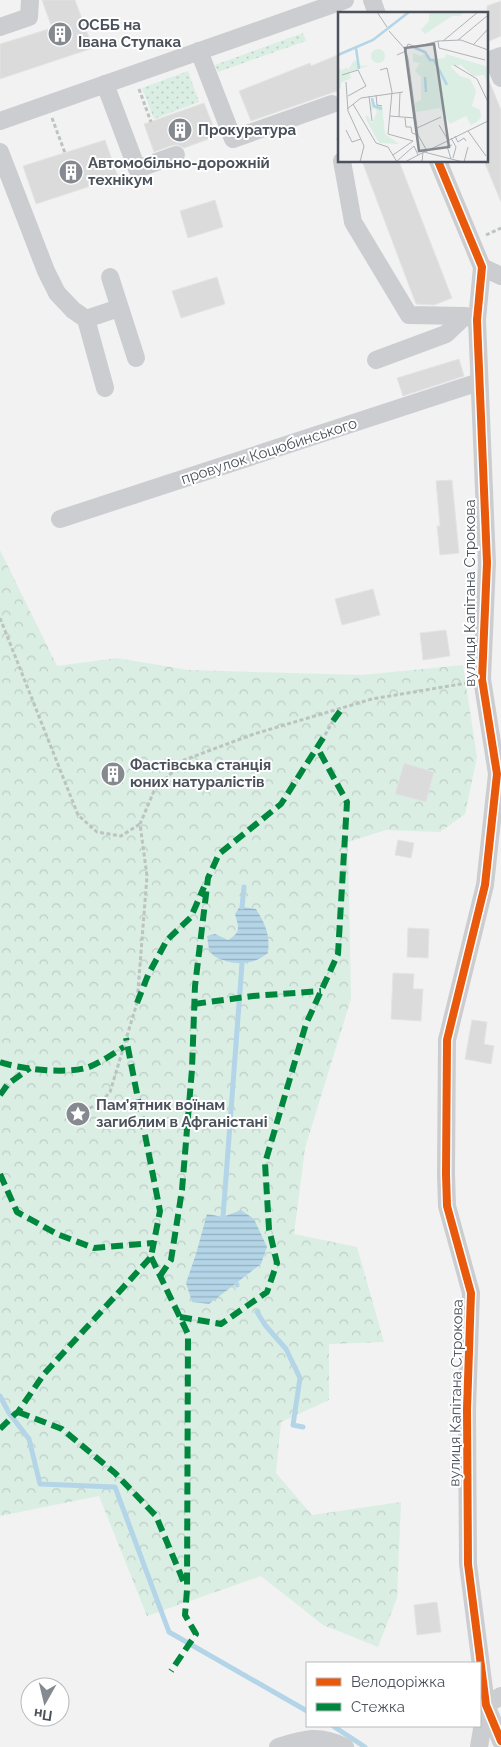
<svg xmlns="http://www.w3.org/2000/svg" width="501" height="1747" font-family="Raleway,sans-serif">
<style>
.grass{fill:url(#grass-dots)}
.forest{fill:url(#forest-crowns)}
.water{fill:url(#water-rules)}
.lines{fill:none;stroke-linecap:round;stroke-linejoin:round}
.stream{stroke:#b3d5e7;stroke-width:5}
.building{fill:#dbdbdc;stroke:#e4e4e4}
.path{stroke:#bcc4c2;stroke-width:3;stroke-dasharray:4 2.5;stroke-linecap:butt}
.minor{stroke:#cccdd0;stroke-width:18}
.quiet{stroke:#00873e;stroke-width:6;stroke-dasharray:12 6;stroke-linecap:butt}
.cycleway-casing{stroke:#fff;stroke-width:11}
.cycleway{stroke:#e8590c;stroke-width:8}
.labels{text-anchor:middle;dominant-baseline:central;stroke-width:4;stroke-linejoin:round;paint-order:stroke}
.poi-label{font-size:15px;font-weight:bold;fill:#4b525c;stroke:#fff;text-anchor:start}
.street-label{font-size:15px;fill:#4b525c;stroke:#fff}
.inset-river{fill:none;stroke:#b3d5e7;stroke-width:2.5}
.inset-road{fill:none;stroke:#afb2b6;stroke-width:1}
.view{fill:#858a90;fill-opacity:0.15;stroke:#858a90;stroke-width:2.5}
.inset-edge{fill:none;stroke:#4b525c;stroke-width:2.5}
</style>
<defs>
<pattern id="grass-dots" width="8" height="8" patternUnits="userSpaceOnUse" patternTransform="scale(1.25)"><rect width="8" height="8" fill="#daeee4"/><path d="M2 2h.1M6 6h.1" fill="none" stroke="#bdcec6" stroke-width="1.8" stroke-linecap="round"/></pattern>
<pattern id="forest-crowns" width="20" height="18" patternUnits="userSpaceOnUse" patternTransform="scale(1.25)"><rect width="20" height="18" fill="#daeee4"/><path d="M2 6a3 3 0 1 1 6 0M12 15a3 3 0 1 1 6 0" fill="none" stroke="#bdcec6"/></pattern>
<pattern id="water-rules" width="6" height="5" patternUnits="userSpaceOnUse" patternTransform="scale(1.25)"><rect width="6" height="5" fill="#b3d5e7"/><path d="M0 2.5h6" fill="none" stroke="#94afbe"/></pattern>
</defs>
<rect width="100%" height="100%" fill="#f2f2f2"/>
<g class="grass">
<polygon points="303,33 306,41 218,72 215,65"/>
<polygon points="188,71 199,102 154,119 142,88"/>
</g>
<polygon class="forest" points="0,550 57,666 117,658 188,670 362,675 463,665 477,757 465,814 440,832 386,830 348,842 351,999 305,1148 294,1234 357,1247 384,1342 329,1344 329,1400 281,1422 276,1473 312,1515 401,1502 397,1598 378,1647 323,1625 261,1576 147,1616 99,1496 0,1516"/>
<g class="water">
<path d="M242,907L256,909C266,925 270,935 268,953C255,964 239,966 223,960C219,959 212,956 210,951C208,948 208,940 207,936L215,934L228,940C241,932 239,928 235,914L239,908Z"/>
<polygon points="241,1210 254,1219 267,1247 261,1264 209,1304 192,1302 186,1283 196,1254 207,1214 223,1217"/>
</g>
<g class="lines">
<g class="stream">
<polyline points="242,907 244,887"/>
<polyline points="223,1217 242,964"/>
<polyline points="236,1283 237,1285"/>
<polyline points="257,1312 265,1325 286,1349 300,1378 293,1425 303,1427"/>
<polyline points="0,1396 9,1413 29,1439 40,1484 115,1487 169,1632 307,1711"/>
<polyline points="333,1726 365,1747"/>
</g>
</g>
<g class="building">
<polygon points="42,0 75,0 93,48 0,79 0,44 52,28"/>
<polygon points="501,1 501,36 487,42 487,6"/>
<polygon points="340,54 340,90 251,121 239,91 310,63 311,66"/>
<polygon points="488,78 501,110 501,202 484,161 487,161"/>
<polygon points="204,103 217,136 184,148 178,145 173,145 154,152 144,124"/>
<polygon points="105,140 118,177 36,204 23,166"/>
<polygon points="362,161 399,161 452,298 434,305 416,304"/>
<polygon points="215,200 223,227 188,238 180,211"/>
<polygon points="217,277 225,304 181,318 172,291"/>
<polygon points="459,359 464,376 403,396 397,378"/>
<polygon points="452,480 459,553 440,555 437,526 440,526 436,481"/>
<polygon points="373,589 380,615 342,625 335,599"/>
<polygon points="446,630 450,656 423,660 420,633"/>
<polygon points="404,763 434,772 426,802 395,794"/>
<polygon points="398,840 414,843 411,858 395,855"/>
<polygon points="408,928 429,929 428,958 407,957"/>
<polygon points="393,973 414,974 413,989 423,989 421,1021 391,1019"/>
<polygon points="472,1020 487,1022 484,1044 494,1046 491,1064 465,1059"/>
<polygon points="437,1602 441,1632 417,1635 414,1605"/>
</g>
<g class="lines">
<g class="path">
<polyline points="139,89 151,122"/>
<polyline points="52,118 65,153"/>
<polyline points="339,146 338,139 340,138"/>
<polyline points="486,235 501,228"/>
<polyline points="0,618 78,815 97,832 121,836 140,824"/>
<polyline points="325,735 333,721"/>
<polyline points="78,1114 100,1103 110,1092 137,1003 147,876 140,824 154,791 184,760 254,734 372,699 467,683"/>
</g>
<g class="minor">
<polyline points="372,0 377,14"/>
<polyline points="0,27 29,17 30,0"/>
<polyline points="199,51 233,139 332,104"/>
<polyline points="501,56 493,59 501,78"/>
<polyline points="105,84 137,169 176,155"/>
<polyline points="0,121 345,0"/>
<polyline points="0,152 46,271 57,293 73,310 86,319 105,388"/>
<polyline points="342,161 353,222 409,315 465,316 477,320"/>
<polyline points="438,161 482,267 477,320 487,563 482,679 497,774 485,885 447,1040 446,1174 447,1206 471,1293 467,1409 468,1564 486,1705 501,1741"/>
<polyline points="482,267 501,276"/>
<polyline points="110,277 136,358"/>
<polyline points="86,319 119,308"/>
<polyline points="376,360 446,334 465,316"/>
<polyline points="60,519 479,382"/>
<path d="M278,1747C304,1739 318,1734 345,1747"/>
<polyline points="479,1747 486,1705 501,1696"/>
</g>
<g class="quiet">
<polyline points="333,721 343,707"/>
<polyline points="137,1003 148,975 167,940 191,917 204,887"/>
<polyline points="194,1004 253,996 321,991"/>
<path d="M0,1062C20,1069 64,1074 86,1068C99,1064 112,1054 124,1047"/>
<polyline points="0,1095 8,1084 30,1068"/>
<polyline points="0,1174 17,1212 57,1234 94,1248 154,1243"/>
<polyline points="151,1257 188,1334 187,1590 185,1615 196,1634 171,1671"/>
<polyline points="160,1276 171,1260 182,1190 192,1069 195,986 208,878 219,854 281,804 325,735"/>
<polyline points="180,1317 221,1324 267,1292 277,1263 269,1229 265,1163 306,1024 338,954 347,802 317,747"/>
<polyline points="18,1412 62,1429 115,1473 156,1516 185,1585"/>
<polyline points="0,1429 15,1414 18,1412 44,1374 151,1257 160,1211 126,1038"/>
</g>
<defs>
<polyline id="cycleway" points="438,161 482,267 477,320 487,563 482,679 497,774 485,885 447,1040 446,1174 447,1206 471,1293 467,1409 468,1564 486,1705 501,1741"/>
</defs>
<use href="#cycleway" class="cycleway-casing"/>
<use href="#cycleway" class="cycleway"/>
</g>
<defs>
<symbol id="building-disc" viewBox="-11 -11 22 22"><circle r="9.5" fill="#858a90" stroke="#fff"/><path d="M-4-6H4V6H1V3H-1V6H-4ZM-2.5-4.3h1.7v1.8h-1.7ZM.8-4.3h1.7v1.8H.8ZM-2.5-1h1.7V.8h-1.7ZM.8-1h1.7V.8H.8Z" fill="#fff"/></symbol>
<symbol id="sight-disc" viewBox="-11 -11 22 22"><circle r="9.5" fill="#858a90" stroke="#fff"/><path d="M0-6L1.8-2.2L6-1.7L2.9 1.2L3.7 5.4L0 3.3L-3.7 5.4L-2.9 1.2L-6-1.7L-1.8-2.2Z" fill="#fff"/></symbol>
</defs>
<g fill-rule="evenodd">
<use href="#building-disc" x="46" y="20" width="28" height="28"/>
<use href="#building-disc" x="166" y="116" width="28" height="28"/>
<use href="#building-disc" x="57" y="158" width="28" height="28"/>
<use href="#building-disc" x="99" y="760" width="28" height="28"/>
<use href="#sight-disc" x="64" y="1100" width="28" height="28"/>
</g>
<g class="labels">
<g class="poi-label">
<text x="78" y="25">ОСББ на<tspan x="78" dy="17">Івана Ступака</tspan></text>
<text x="198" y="130">Прокуратура</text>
<text x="88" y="163">Автомобільно-дорожній<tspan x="88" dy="17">технікум</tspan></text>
<text x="130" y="765">Фастівська станція<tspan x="130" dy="17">юних натуралістів</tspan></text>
<text x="96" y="1105">Пам’ятник воїнам<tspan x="96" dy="17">загиблим в Афганістані</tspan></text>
</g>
<g class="street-label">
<text transform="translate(269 451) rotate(-18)">провулок Коцюбинського</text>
<text transform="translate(470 593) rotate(-90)">вулиця Капітана Строкова</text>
<text transform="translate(456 1393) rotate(-89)">вулиця Капітана Строкова</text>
</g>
</g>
<g transform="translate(338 12)">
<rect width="150" height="150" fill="#f2f2f2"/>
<path d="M126,0L122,4H114L87,22L83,18L91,9V1ZM75,41L82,44L89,41L93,48L107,46L108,42L150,55V73L146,63L135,64L123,53L112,54L122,64L132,67L138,79L134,94L142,98L143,105L139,110L133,113L128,104L112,112L102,96L78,100L77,91L83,88V65L77,59L82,51L75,50ZM16,48L24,54L33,53L11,60L13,66L3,71V77L0,75V54L3,58L8,57L6,55L11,57ZM32,89L37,93H44L47,122L61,132L41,131L27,105L29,103L34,111L39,100L36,96L33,99Z" fill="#daeee4"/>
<path d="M33 44a7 7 0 1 1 14 0a7 7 0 1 1-14 0ZM118,79L125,85V93L133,99L131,102L121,96L114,84Z" fill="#daeee4"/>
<path class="inset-river" d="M75,35L87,40L92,48H96L109,73M18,36L21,57M0,43L35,28L71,0M87,65L88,80M34,86L36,94L44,97"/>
<path class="inset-road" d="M14,0H30M39,0L49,15M51,19L67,37L70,47L80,123L89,139L85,140L84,150M120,28L149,4M100,29L101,36L147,48M105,29L140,0M135,33L150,17M59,43L68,39L70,32L78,35L100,29L123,28L150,38M116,53L139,67L150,90M42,58L49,56L54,80L50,122L75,129L55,143M4,63L20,58L28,74L10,84M8,70L10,99L26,134L22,150M38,83L39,93L44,94M31,84L34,109M15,92L38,131L50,135L59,150M9,97L23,86L65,80M52,104L77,106M61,105L62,80M67,106L68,115H73L74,121L80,123M101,113L110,128M79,116L103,105M8,118L14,130L23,127M130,119L148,144M117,124L120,130L126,126L128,129M113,126L118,135L115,146M89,139L150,109M113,147L109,134L114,133M59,149L76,134L80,143M67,150L86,140L125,150M126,150L130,135"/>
<path class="view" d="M96,32L111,135L81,139L67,36Z"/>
<rect width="150" height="150" class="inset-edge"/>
</g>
<rect x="306" y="1662" width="175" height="65" fill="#ffffff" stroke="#b7babe"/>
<rect x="316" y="1678" width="25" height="8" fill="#e8590c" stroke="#b7babe"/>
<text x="351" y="1687" font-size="15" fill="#4b525c">Велодоріжка</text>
<rect x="316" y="1703" width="25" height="8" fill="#00873e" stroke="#b7babe"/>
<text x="351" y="1712" font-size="15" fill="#4b525c">Стежка</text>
<g transform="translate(45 1702) rotate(188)"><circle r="24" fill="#ffffff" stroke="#b7babe"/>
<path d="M0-4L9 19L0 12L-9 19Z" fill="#858a90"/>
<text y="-8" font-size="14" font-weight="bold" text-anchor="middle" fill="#4b525c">Пн</text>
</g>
</svg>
